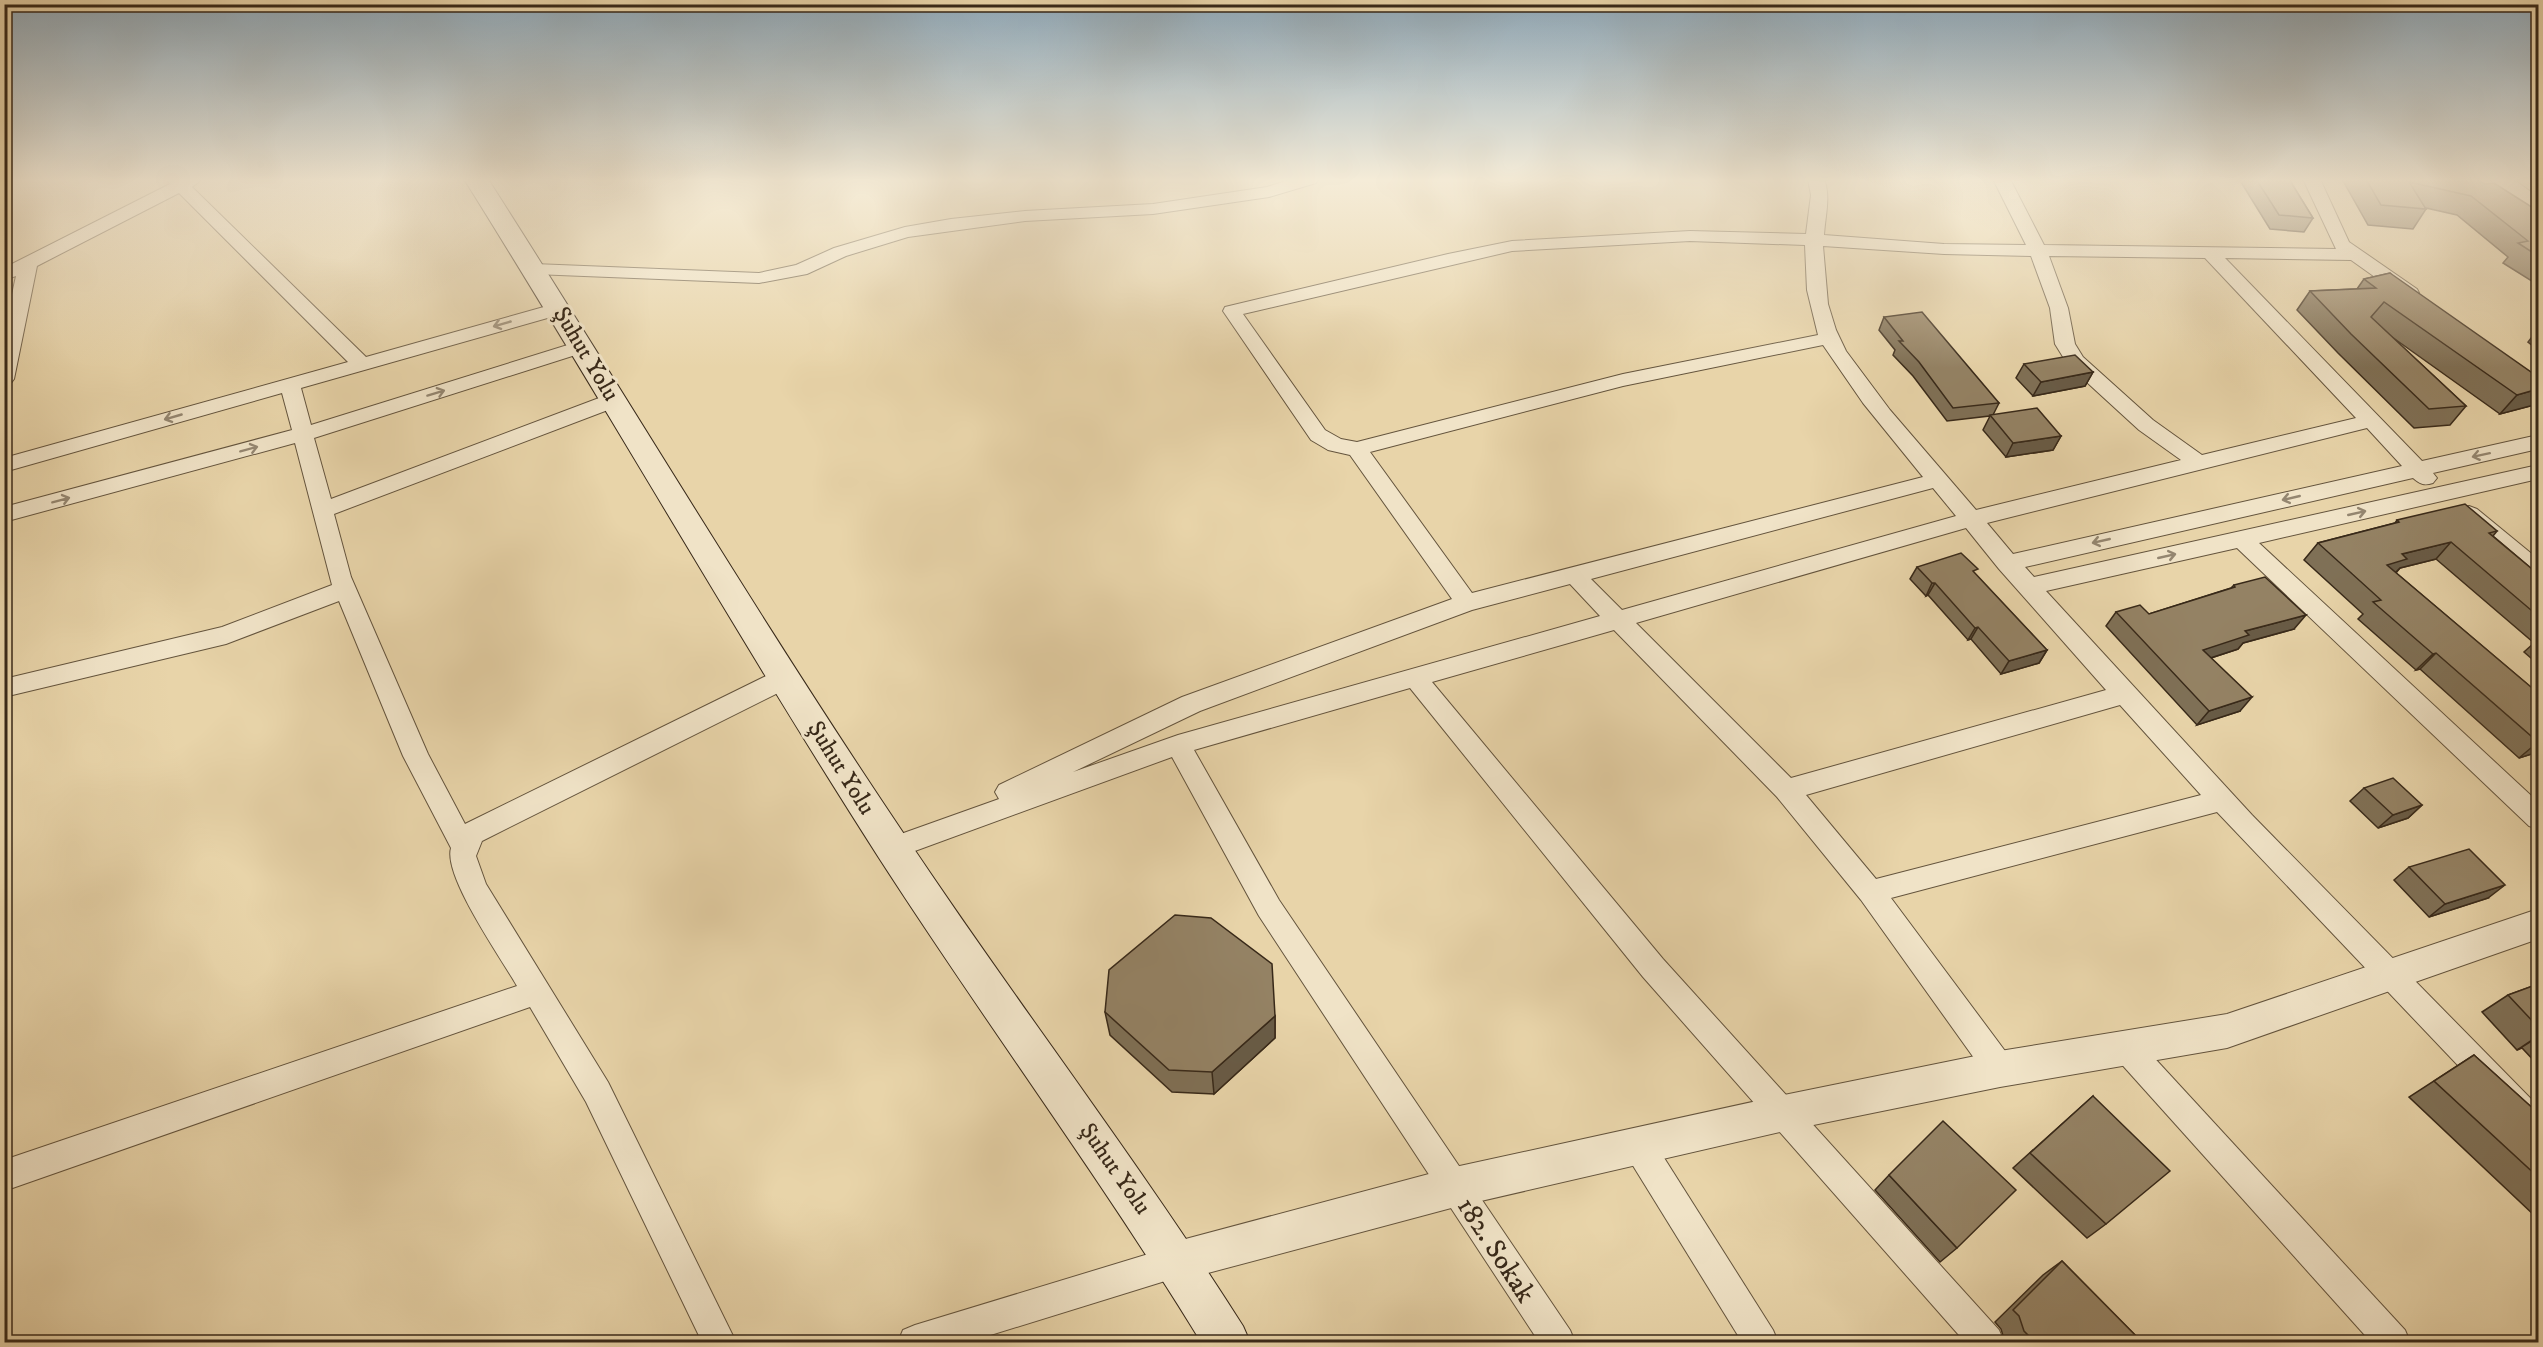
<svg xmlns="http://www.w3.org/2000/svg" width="2543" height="1347" font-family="'IM FELL DW Pica',serif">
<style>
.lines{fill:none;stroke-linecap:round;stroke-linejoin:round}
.minor-casing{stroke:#64543d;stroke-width:2}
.tertiary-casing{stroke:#64543d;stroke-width:2}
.secondary-casing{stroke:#382919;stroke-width:2}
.minor{fill:#f0e3c7;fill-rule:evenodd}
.tertiary{fill:#f0e3c7;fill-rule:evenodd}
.secondary{fill:#f0e3c7;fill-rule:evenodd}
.wall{fill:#7f7056;stroke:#382919;stroke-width:1.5}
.shaded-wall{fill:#685b46;stroke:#382919;stroke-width:1.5}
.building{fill:#948264;stroke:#382919;stroke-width:1.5}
.oneway{stroke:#948670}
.labels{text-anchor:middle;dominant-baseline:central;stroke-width:6;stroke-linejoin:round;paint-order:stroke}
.street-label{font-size:24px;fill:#382919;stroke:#f0e3c7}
.near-street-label{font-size:28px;fill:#382919;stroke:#f0e3c7}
</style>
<rect width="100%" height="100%" fill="#e8d4a9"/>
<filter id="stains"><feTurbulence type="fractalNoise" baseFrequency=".00333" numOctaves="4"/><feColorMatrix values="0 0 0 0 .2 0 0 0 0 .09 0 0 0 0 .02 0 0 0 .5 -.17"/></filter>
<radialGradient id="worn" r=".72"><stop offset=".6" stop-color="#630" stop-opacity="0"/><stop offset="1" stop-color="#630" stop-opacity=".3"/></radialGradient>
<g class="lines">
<defs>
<g id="minor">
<path d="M166,179H202L192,187L366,357L558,303L565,305L567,309L565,313L301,388L311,425L574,343H588L591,347L588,351L314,438L331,499L607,395L614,394L621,395L624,400L621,405L334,514L351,577L428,754L465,824L776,671L785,669L794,671L797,678L794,685L482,841L476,856L486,884L608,1082L736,1342H702L586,1102L530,1007L4,1191V1160L517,986C501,958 443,876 451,848L403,756L339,601L226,644L4,697V679L222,627L332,585L295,443L4,522V507L292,430L282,393L4,472V458L348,362L179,193L37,266L14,379L11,383L4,385V331L16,276L4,280V268L170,184Z"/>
<polygon points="1292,179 1318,179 1316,183 1269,197 1153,214 1025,221 908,237 846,256 807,274 759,283 534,274 528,273 525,269 528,265 534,264 759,273 796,265 834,248 905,227 951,219 1025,211 1153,204 1267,187"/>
<path d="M1808,179H1824C1831,197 1825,216 1824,235L1944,244L2026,245L1993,179H2010L2044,245L2336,249L2303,179H2320L2349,242L2417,289L2419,293L2417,297H2403L2351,260L2225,258L2422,461L2538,435V449L2433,473L2437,478L2433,483C2424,486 2420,484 2413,478L2025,567L2034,577L2538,465V479L2259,543L2538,802V829L2529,826L2237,548L2046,591L2252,815L2538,1106V1142L2527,1138L2217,812L1891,898L2011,1059L2015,1069L2011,1079L2000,1083L1989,1079L1861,900L1777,797L1614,630L1432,682L1663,959L1999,1330L2004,1342H1965L1643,977L1410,688L1194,750L1279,900L1570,1330L1575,1342H1539L1259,916L1172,757L893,859L884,856L880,848L884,840L999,799L995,792L999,785L1182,697L1452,599L1350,455L1328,450L1311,440L1223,311L1225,307L1448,254L1512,241L1690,231L1806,234L1811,195ZM1690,241L1805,245L1807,290L1818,335L1623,374L1357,442L1341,439L1325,430L1243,314L1512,251ZM1823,246L1944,254L2031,256L2050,308L2055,344L2068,365L2139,430L2181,460L1976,510L1890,410L1846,351L1836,330L1828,304ZM2049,256L2205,258L2356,418L2202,455L2153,420L2083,357L2075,344L2068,308ZM1823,345L1863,403L1923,477L1472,593L1370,452L1623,386ZM2367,428L2402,466L2013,554L1987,523ZM1933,488L1956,516L1622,610L1591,579ZM1966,528L1999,569L2106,690L1791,778L1636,623ZM1570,584L1600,616L1178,735L1073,772L1200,711L1472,610ZM2120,705L2201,795L1876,879L1806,795Z"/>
<polygon points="2469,506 2477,509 2538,559 2538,579 2530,577 2461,519 2458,514 2461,509"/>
<polygon points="2126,1034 2136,1038 2405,1330 2410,1342 2371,1342 2116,1058 2111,1048 2116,1038"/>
<polygon points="1638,1130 1649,1134 1773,1330 1778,1342 1742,1342 1627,1156 1623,1145 1627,1134"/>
<polygon points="1178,1245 1189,1250 1194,1261 1189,1272 1178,1277 968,1342 898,1342 903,1330 915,1325"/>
</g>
<g id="tertiary">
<polygon points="2489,179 2513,179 2538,197 2538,212 2530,211"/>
<polygon points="2538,909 2538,939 2227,1048 2000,1087 1784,1131 1455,1207 1178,1281 1164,1275 1158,1261 1164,1247 1178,1241 1455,1167 1784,1095 2000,1051 2227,1014"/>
</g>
<path id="secondary" d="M464,179H488C628,398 761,622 906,837C1016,1002 1137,1159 1243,1326L1250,1342H1201C1100,1177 984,1021 879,858C736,635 605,404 464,179Z"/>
</defs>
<use href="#minor" class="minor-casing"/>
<use href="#tertiary" class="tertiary-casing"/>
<use href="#secondary" class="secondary-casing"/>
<use href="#minor" class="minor"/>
<use href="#tertiary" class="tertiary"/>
<use href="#secondary" class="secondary"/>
</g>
<g class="wall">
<polygon points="2239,179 2289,179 2313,218 2304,232 2270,229"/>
<polygon points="2342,179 2475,179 2538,211 2538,285 2503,263 2508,257 2457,215 2426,208 2426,209 2413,229 2368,225"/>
<polygon points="2390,273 2534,405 2500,414 2392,337 2466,406 2450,425 2414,428 2338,353 2297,310 2310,291 2357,289 2364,279"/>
<polygon points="1884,317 1999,403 1993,415 2061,436 2053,450 2006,457 1983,430 1990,416 1947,421 1913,376 1893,355 1895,350 1879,330"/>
<polygon points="2538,329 2538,350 2528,342"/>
<polygon points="2024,364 2093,372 2085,386 2033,396 2016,378"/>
<polygon points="2397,520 2497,531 2493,536 2538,574 2538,664 2524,652 2534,643 2436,559 2400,568 2396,573 2538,693 2538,752 2519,758 2420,669 2416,670 2358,619 2363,614 2304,560 2318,543 2395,523"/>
<polygon points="1917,567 1975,574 2047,650 2039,663 2001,674 1971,639 1968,640 1928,595 1926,596 1910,579"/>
<polygon points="2234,585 2294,629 2243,643 2238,649 2211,658 2240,711 2197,725 2106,626 2116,612 2149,614 2231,588"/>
<polygon points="2364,788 2422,805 2408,818 2378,828 2350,801"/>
<polygon points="2409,867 2488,898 2429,917 2394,880"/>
<polygon points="2538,984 2538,1065 2522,1048 2517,1050 2482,1012 2508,995"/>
<polygon points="1105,1012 1275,1016 1275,1038 1214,1094 1172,1092 1110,1035"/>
<polygon points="2474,1055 2538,1113 2538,1214 2535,1216 2409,1097"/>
<polygon points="2093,1096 2106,1224 2087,1238 2013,1168"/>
<polygon points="1889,1175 1957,1248 1940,1262 1875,1190"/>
<polygon points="2062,1261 2142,1342 2005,1342 2001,1329 1995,1322 2043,1275"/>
</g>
<g class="shaded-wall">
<polygon points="2093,372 2085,386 2033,396 2041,382"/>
<polygon points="2538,389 2538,400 2534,405 2500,414 2517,395"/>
<polygon points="2061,436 2053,450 2006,457 2013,443"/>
<polygon points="2451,542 2436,559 2400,568 2392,576 2387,565 2402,554"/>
<polygon points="1932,583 1935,583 1928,595 1926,596"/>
<polygon points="2306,615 2294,629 2243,643 2238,649 2192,664 2203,650 2245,631"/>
<polygon points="1978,627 1971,639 1968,640 1975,628"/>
<polygon points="2047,650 2039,663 2001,674 2009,661"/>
<polygon points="2436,653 2420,669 2416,670 2433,654"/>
<polygon points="2252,697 2240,711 2197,725 2209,711"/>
<polygon points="2538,742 2538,752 2519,758"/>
<polygon points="2422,805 2408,818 2378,828 2393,815"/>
<polygon points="2505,885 2488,898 2429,917 2445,904"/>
<polygon points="1275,1016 1275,1038 1214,1094 1212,1072"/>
<polygon points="2538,1036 2538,1037 2517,1050"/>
</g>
<g class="building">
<polygon points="2256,179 2289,179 2313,218 2279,215"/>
<polygon points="2366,179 2407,179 2408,181 2408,179 2475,179 2485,184 2494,183 2538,211 2538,256 2518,243 2528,241 2471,196 2409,182 2426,209 2381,205"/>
<polygon points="2390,273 2538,377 2538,389 2517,395 2384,302 2371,317 2466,406 2429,409 2351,334 2310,291 2376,288 2364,279"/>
<polygon points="1922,312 1999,403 1953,408 1919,362 1899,341 1903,341 1884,317"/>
<polygon points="2075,355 2093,372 2041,382 2024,364"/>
<polygon points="2037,408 2061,436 2013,443 1990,415"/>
<polygon points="2465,504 2497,531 2489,533 2538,574 2538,616 2451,542 2402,554 2407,559 2387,565 2538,693 2538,742 2436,653 2433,654 2373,602 2381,600 2318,543 2399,522 2397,520"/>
<polygon points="1961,553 1978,569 1973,571 2047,650 2009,661 1978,627 1975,628 1935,583 1932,583 1917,567"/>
<polygon points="2265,577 2306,615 2245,631 2249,635 2203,650 2252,697 2209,711 2116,612 2140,605 2149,614 2235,587 2234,585"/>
<polygon points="2393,778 2422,805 2393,815 2364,788"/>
<polygon points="2469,849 2505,885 2445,904 2409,867"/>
<polygon points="1175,915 1211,918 1272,964 1275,1016 1212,1072 1169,1070 1105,1012 1109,970"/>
<polygon points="2538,984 2538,1027 2508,995"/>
<polygon points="2474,1055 2538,1113 2538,1177 2434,1081"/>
<polygon points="2093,1096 2170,1171 2106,1224 2030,1153"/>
<polygon points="1943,1121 2016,1190 1957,1248 1889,1175"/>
<polygon points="2062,1261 2142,1342 2035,1342 2024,1331 2019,1316 2013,1310"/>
</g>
<defs><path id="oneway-shaft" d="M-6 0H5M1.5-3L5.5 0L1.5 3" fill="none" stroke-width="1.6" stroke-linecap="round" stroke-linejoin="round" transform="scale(1.5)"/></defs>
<g class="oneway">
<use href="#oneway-shaft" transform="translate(502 324) rotate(164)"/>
<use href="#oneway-shaft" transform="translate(436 393) rotate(-17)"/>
<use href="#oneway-shaft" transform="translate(173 417) rotate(164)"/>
<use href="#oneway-shaft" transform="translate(249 449) rotate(-15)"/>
<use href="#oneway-shaft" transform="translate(2481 455) rotate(168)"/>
<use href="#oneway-shaft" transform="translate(2291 498) rotate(167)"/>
<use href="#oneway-shaft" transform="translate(61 500) rotate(-15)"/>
<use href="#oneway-shaft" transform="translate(2357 513) rotate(-13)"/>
<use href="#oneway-shaft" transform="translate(2101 541) rotate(167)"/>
<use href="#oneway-shaft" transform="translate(2167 556) rotate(-13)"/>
</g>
<linearGradient id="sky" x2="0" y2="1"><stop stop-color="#90aabb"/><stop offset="0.49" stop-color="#f5ecd8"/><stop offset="1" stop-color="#f5ecd8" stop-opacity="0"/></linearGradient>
<rect width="2543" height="368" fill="url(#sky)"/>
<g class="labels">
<g class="street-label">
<text transform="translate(586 354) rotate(59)">Şuhut Yolu</text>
<text transform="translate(841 768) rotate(58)">Şuhut Yolu</text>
<text transform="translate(1115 1169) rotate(55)">Şuhut Yolu</text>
</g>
<g class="near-street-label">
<text transform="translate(1496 1250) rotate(57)">182. Sokak</text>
</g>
</g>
<rect width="2543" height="1347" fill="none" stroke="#e8d4a9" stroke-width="24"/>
<rect x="6" y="6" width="2531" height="1335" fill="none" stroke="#382919" stroke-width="3"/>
<rect x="12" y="12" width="2519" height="1323" fill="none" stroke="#382919" stroke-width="1.5"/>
<rect width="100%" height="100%" filter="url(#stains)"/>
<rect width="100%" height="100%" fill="url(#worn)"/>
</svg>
